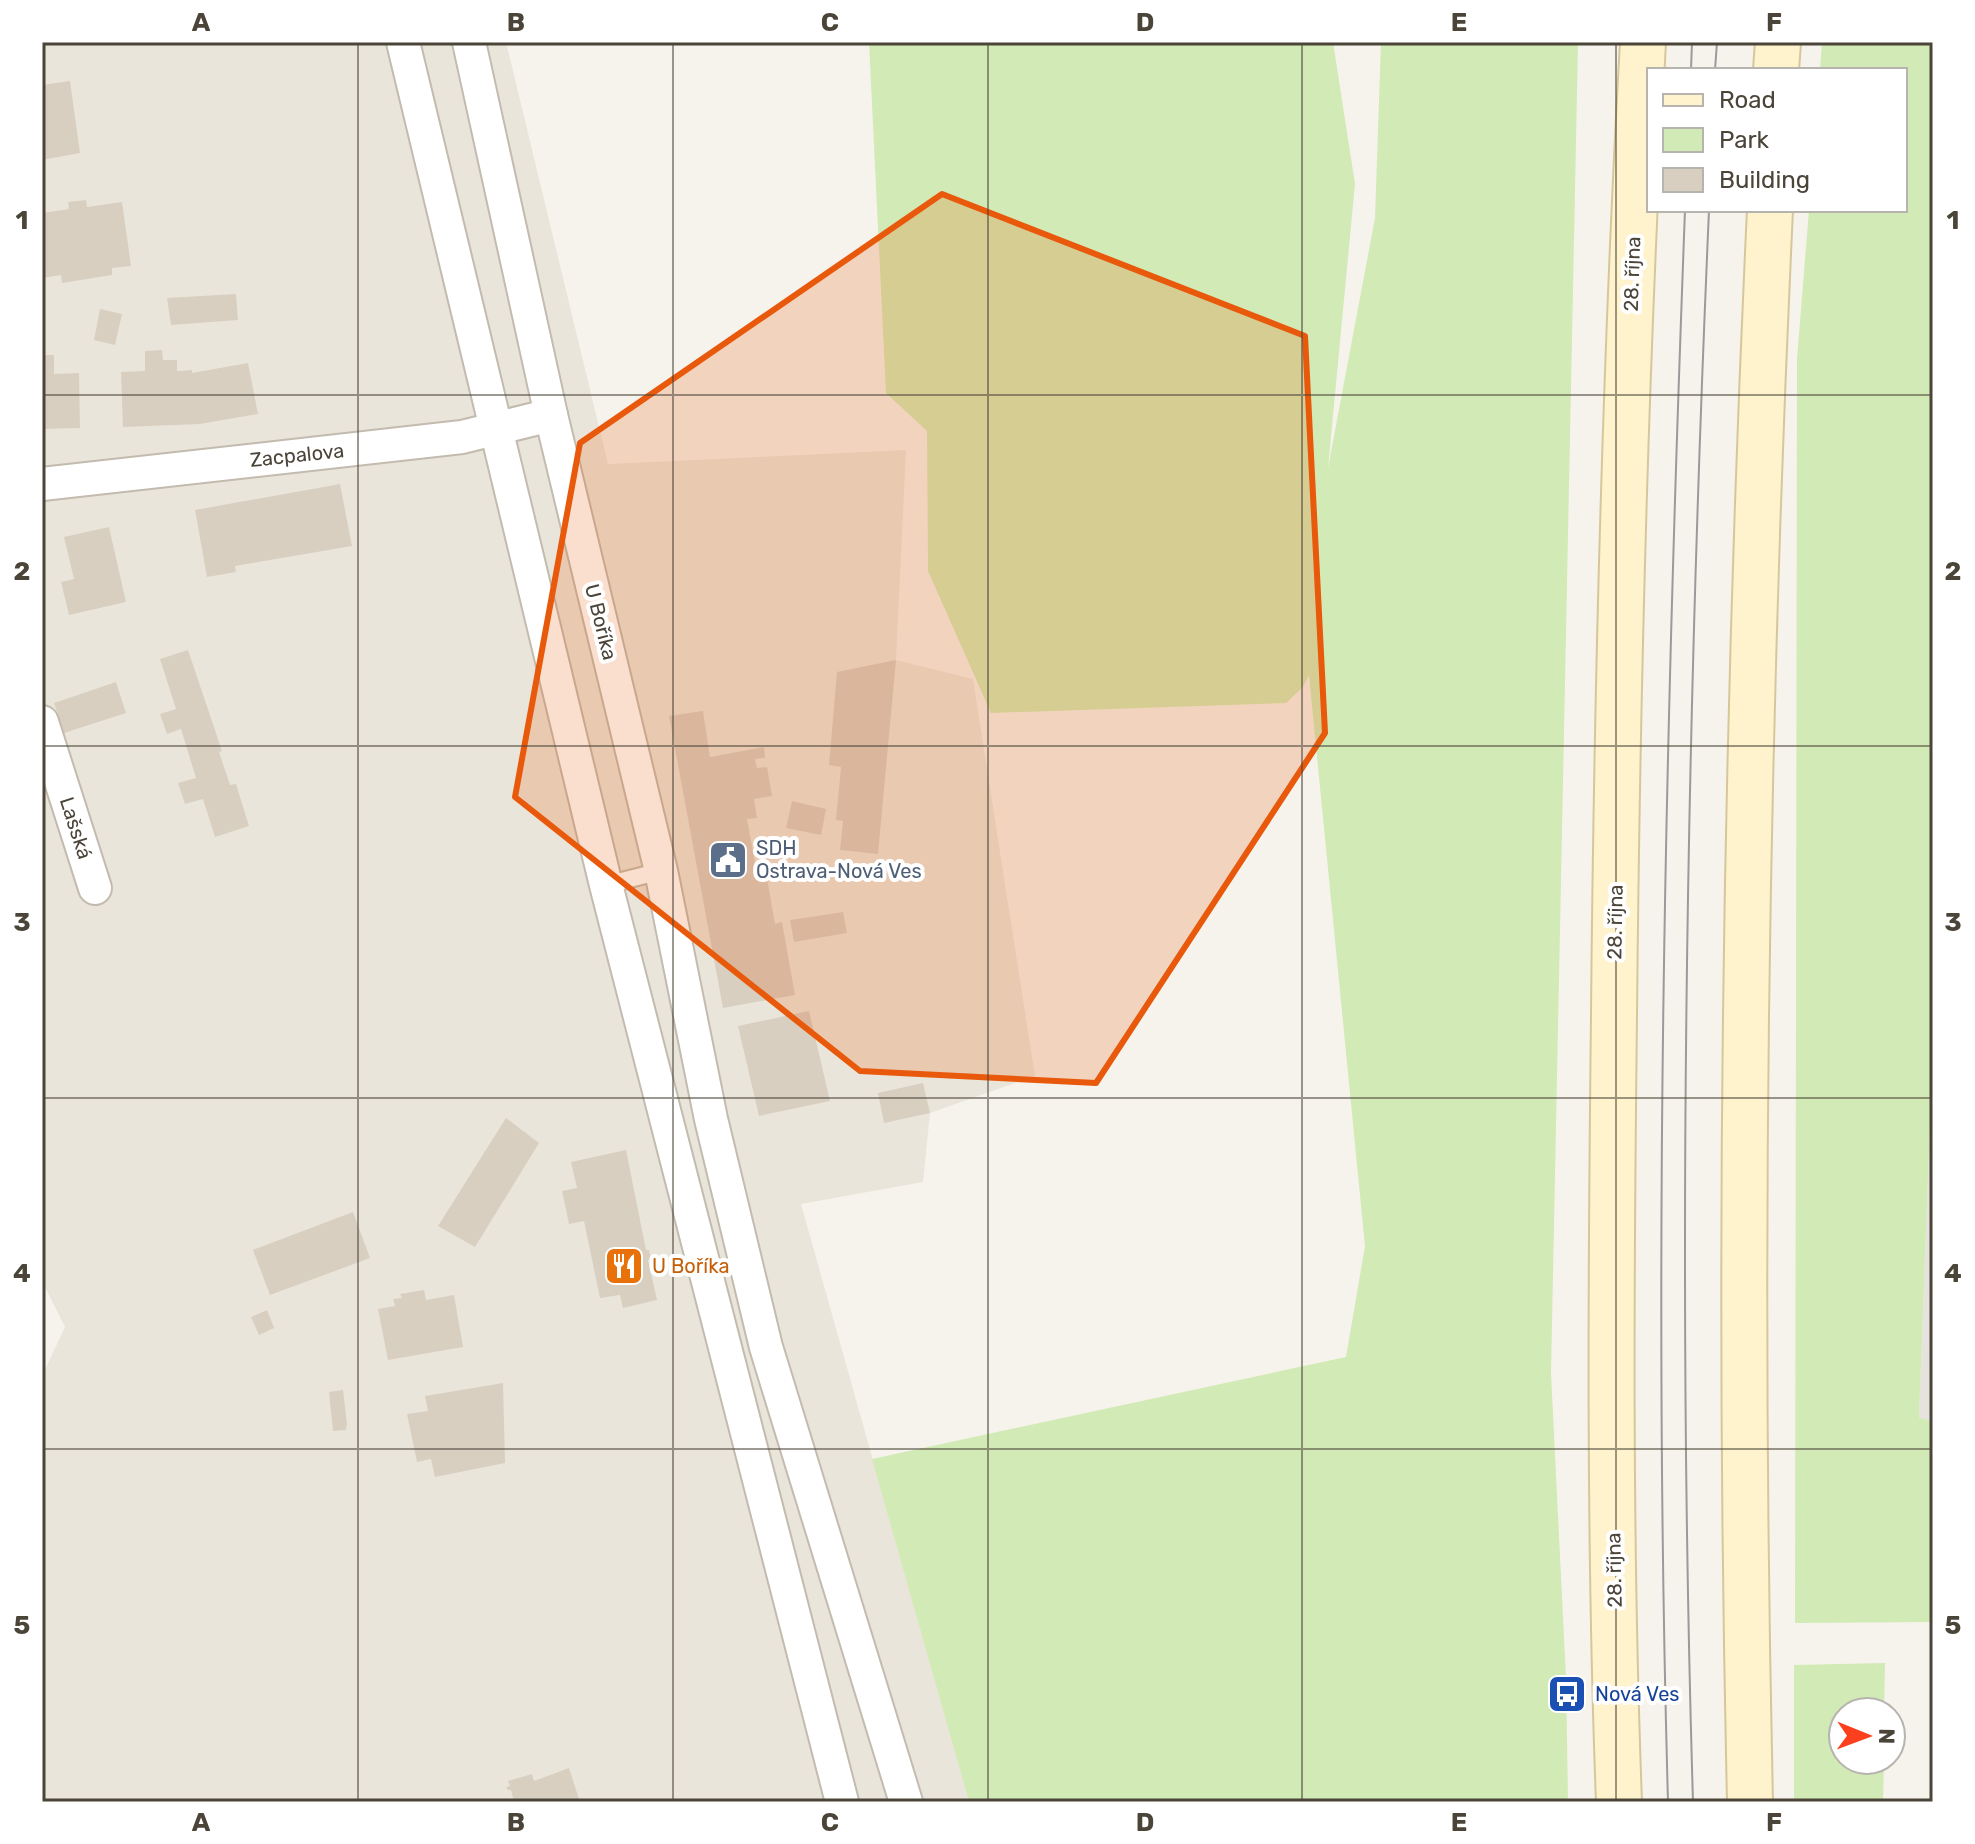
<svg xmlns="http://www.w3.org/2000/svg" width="1975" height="1844" font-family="Rubik,sans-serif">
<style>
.residential{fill:#eae5da}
.industrial{fill:#e6e2dd}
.green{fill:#d2eab5}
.building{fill:#d8cfc1}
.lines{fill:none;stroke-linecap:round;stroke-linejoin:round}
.service-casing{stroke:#c2bbae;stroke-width:20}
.minor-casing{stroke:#c2bbae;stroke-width:36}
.secondary-casing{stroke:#d6c79b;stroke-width:48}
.service{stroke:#fff;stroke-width:16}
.minor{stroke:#fff;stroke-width:32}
.secondary{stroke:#fff3cd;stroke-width:44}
.tram{stroke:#9a9a9a;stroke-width:2}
.marked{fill:#e8590c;fill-opacity:0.2;stroke:#e8590c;stroke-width:6;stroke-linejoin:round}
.grid{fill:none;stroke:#4b4439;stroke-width:2;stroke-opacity:0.55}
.labels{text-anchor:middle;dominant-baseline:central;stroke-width:8;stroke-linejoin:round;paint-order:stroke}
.street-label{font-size:20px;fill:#4b4439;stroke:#fff}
.service-label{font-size:20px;fill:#4e5e75;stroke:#fff;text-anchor:start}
.food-label{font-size:20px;fill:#c56008;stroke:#fff;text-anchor:start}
.transit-label{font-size:20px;fill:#164399;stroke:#fff;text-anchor:start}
.neatline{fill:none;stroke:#4b4439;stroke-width:3}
.grid-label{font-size:26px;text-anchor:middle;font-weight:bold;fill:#4b4439}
</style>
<rect width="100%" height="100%" fill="#f6f3ec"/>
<polygon class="residential" points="42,42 506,42 608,464 906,450 896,660 973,679 1035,1076 930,1113 923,1182 801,1204 969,1802 42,1802 42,1376 65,1327 42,1281"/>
<polygon class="industrial" points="1933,1044 1933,1421 1919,1419"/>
<g class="green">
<polygon points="869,42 1333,42 1355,184 1328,468 1375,218 1381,42 1578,42 1551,1373 1566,1678 1568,1802 969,1802 872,1459 1346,1357 1365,1246 1309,675 1303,687 1286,703 991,713 928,571 927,431 886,393"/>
<polygon points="1822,42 1933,42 1933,1044 1919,1418 1933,1421 1933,1622 1795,1623 1797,359 1809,210 1905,210 1905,70 1820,70"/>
<polygon points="1885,1663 1884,1712 1843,1712 1843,1760 1884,1760 1883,1802 1794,1802 1794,1665"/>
</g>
<g class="building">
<polygon points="70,81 80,153 42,160 42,85"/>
<polygon points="86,200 87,207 122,202 131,266 112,268 112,275 62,283 61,275 42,278 42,213 69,209 68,202"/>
<polygon points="236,294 238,320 171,325 167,298"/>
<polygon points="100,309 122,314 115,345 94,340"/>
<polygon points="162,350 163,360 177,360 177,371 192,370 192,373 248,363 258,414 200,424 123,427 121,372 145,371 145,351"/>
<polygon points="42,355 54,355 54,374 79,373 80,428 42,429"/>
<polygon points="340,484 352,546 235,566 236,572 207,577 195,510"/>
<polygon points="109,527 126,602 69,615 61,582 74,579 64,537"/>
<polygon points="188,650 222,751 219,752 230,785 236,784 249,826 215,837 203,799 185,804 178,783 196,778 181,729 167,734 160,714 176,709 160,659"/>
<polygon points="896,660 878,854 840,850 843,821 836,820 841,767 829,765 837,672"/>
<polygon points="116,682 126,713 64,733 54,703"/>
<polygon points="703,711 710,757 764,747 765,758 755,759 757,768 767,767 772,796 754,799 757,818 747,819 756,868 765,866 775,924 782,922 795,995 723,1008 669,716"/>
<polygon points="792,801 826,809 821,835 786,828"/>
<polygon points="843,912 847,933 794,942 790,920"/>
<polygon points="809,1011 830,1101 759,1116 738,1026"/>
<polygon points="923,1083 930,1113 884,1123 878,1093"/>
<polygon points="506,1118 539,1143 475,1247 438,1226"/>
<polygon points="626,1150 646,1250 649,1250 651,1259 648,1260 657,1300 623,1308 620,1295 600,1298 584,1221 569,1224 562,1191 577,1188 571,1162"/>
<polygon points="353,1212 370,1258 270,1295 253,1250"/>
<polygon points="424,1290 426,1300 454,1295 463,1347 388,1360 378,1309 395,1306 393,1299 402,1298 400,1294"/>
<polygon points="267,1310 274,1328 259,1335 251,1317"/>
<polygon points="503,1383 505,1463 435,1477 431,1459 417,1462 407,1414 428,1411 425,1396"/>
<polygon points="343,1390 347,1424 346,1430 333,1431 329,1392"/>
<polygon points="569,1768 580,1802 514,1802 511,1790 508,1790 506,1787 510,1786 508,1781 532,1774 534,1781"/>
</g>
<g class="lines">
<defs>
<polyline id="service" points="606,885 661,871"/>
<g id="minor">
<polyline points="403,42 606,885 842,1802"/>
<polyline points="469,42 551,415 661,871 711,1119 766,1347 906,1802"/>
<polyline points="42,484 462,437 551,415"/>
<polyline points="42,722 95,888"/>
</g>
<g id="secondary">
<polyline points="1776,70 1778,42"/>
<path d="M1619,1802C1609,1540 1611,1277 1614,1015C1617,690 1625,366 1643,42"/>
<path d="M1750,1802C1738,1271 1745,740 1770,210"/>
</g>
</defs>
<use href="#service" class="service-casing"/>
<use href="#minor" class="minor-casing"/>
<use href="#secondary" class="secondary-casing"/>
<use href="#service" class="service"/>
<use href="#minor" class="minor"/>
<use href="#secondary" class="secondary"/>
<g class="tram">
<polyline points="1691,70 1692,42"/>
<polyline points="1715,70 1717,42"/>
<path d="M1668,1802C1653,1271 1665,740 1685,210"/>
<path d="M1693,1802C1677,1274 1686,738 1709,210"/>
</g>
</g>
<path class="marked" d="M942,194L1305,336L1325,733L1096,1083L860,1071L515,797L580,443Z"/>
<path class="grid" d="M358,42V1802M673,42V1802M988,42V1802M1302,42V1802M1616,42V1802M42,395H1933M42,746H1933M42,1098H1933M42,1449H1933"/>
<defs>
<symbol id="civic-square" viewBox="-11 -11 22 22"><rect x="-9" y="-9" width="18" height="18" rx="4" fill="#5c6f8a" stroke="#fff"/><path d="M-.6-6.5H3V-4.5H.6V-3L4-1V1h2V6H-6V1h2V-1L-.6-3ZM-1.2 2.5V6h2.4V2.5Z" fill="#fff"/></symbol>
<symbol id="restaurant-square" viewBox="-11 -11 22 22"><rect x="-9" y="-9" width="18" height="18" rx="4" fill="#e8710a" stroke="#fff"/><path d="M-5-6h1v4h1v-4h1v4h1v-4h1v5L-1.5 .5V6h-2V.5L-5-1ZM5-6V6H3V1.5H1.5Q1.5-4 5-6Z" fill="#fff"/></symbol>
<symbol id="bus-square" viewBox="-11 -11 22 22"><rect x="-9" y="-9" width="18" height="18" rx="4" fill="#1a4fb4" stroke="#fff"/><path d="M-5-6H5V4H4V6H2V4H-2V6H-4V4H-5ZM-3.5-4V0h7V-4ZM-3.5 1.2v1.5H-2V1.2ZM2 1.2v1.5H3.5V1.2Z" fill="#fff"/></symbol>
</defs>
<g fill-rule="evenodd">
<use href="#civic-square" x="706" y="838" width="44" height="44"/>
<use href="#restaurant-square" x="602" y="1244" width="44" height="44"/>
<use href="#bus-square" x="1545" y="1672" width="44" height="44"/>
</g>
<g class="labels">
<g class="street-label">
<text transform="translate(1632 274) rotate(-88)">28. října</text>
<text transform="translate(297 455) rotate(-6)">Zacpalova</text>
<text transform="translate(601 622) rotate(76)">U Boříka</text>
<text transform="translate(76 828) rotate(72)">Lašská</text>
<text transform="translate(1615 922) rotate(-89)">28. října</text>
<text transform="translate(1614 1570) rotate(-91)">28. října</text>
</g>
<g class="service-label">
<text x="756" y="848">SDH<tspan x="756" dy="23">Ostrava-Nová Ves</tspan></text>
</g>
<g class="food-label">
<text x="652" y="1266">U Boříka</text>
</g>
<g class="transit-label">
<text x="1595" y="1694">Nová Ves</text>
</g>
</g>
<rect width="1975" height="1844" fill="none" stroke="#ffffff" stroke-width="88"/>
<rect x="1647" y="68" width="260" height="144" fill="#ffffff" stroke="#b7b4b0" stroke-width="2"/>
<rect x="1663" y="94" width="40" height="12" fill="#fff3cd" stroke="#b7b4b0" stroke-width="2"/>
<text x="1719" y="108" font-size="24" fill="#4b4439">Road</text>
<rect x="1663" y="128" width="40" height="24" fill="#d2eab5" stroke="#b7b4b0" stroke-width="2"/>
<text x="1719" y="148" font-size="24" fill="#4b4439">Park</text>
<rect x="1663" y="168" width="40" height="24" fill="#d8cfc1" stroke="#b7b4b0" stroke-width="2"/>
<text x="1719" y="188" font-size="24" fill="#4b4439">Building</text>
<g transform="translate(1867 1736) rotate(91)"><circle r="38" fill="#ffffff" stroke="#b7b4b0" stroke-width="2"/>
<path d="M0-6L14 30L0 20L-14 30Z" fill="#fc3f1d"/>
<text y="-12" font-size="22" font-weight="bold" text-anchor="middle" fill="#4b4439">N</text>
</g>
<rect x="44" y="44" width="1887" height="1756" class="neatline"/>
<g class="grid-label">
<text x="201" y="31">A</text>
<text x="516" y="31">B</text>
<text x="830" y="31">C</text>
<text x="1145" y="31">D</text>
<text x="1459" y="31">E</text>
<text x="1774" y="31">F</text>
<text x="22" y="229">1</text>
<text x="1953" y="229">1</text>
<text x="22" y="580">2</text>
<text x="1953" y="580">2</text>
<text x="22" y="931">3</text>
<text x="1953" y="931">3</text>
<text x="22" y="1282">4</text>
<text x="1953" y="1282">4</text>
<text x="22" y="1634">5</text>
<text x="1953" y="1634">5</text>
<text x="201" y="1831">A</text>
<text x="516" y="1831">B</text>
<text x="830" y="1831">C</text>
<text x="1145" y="1831">D</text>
<text x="1459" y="1831">E</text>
<text x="1774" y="1831">F</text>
</g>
</svg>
